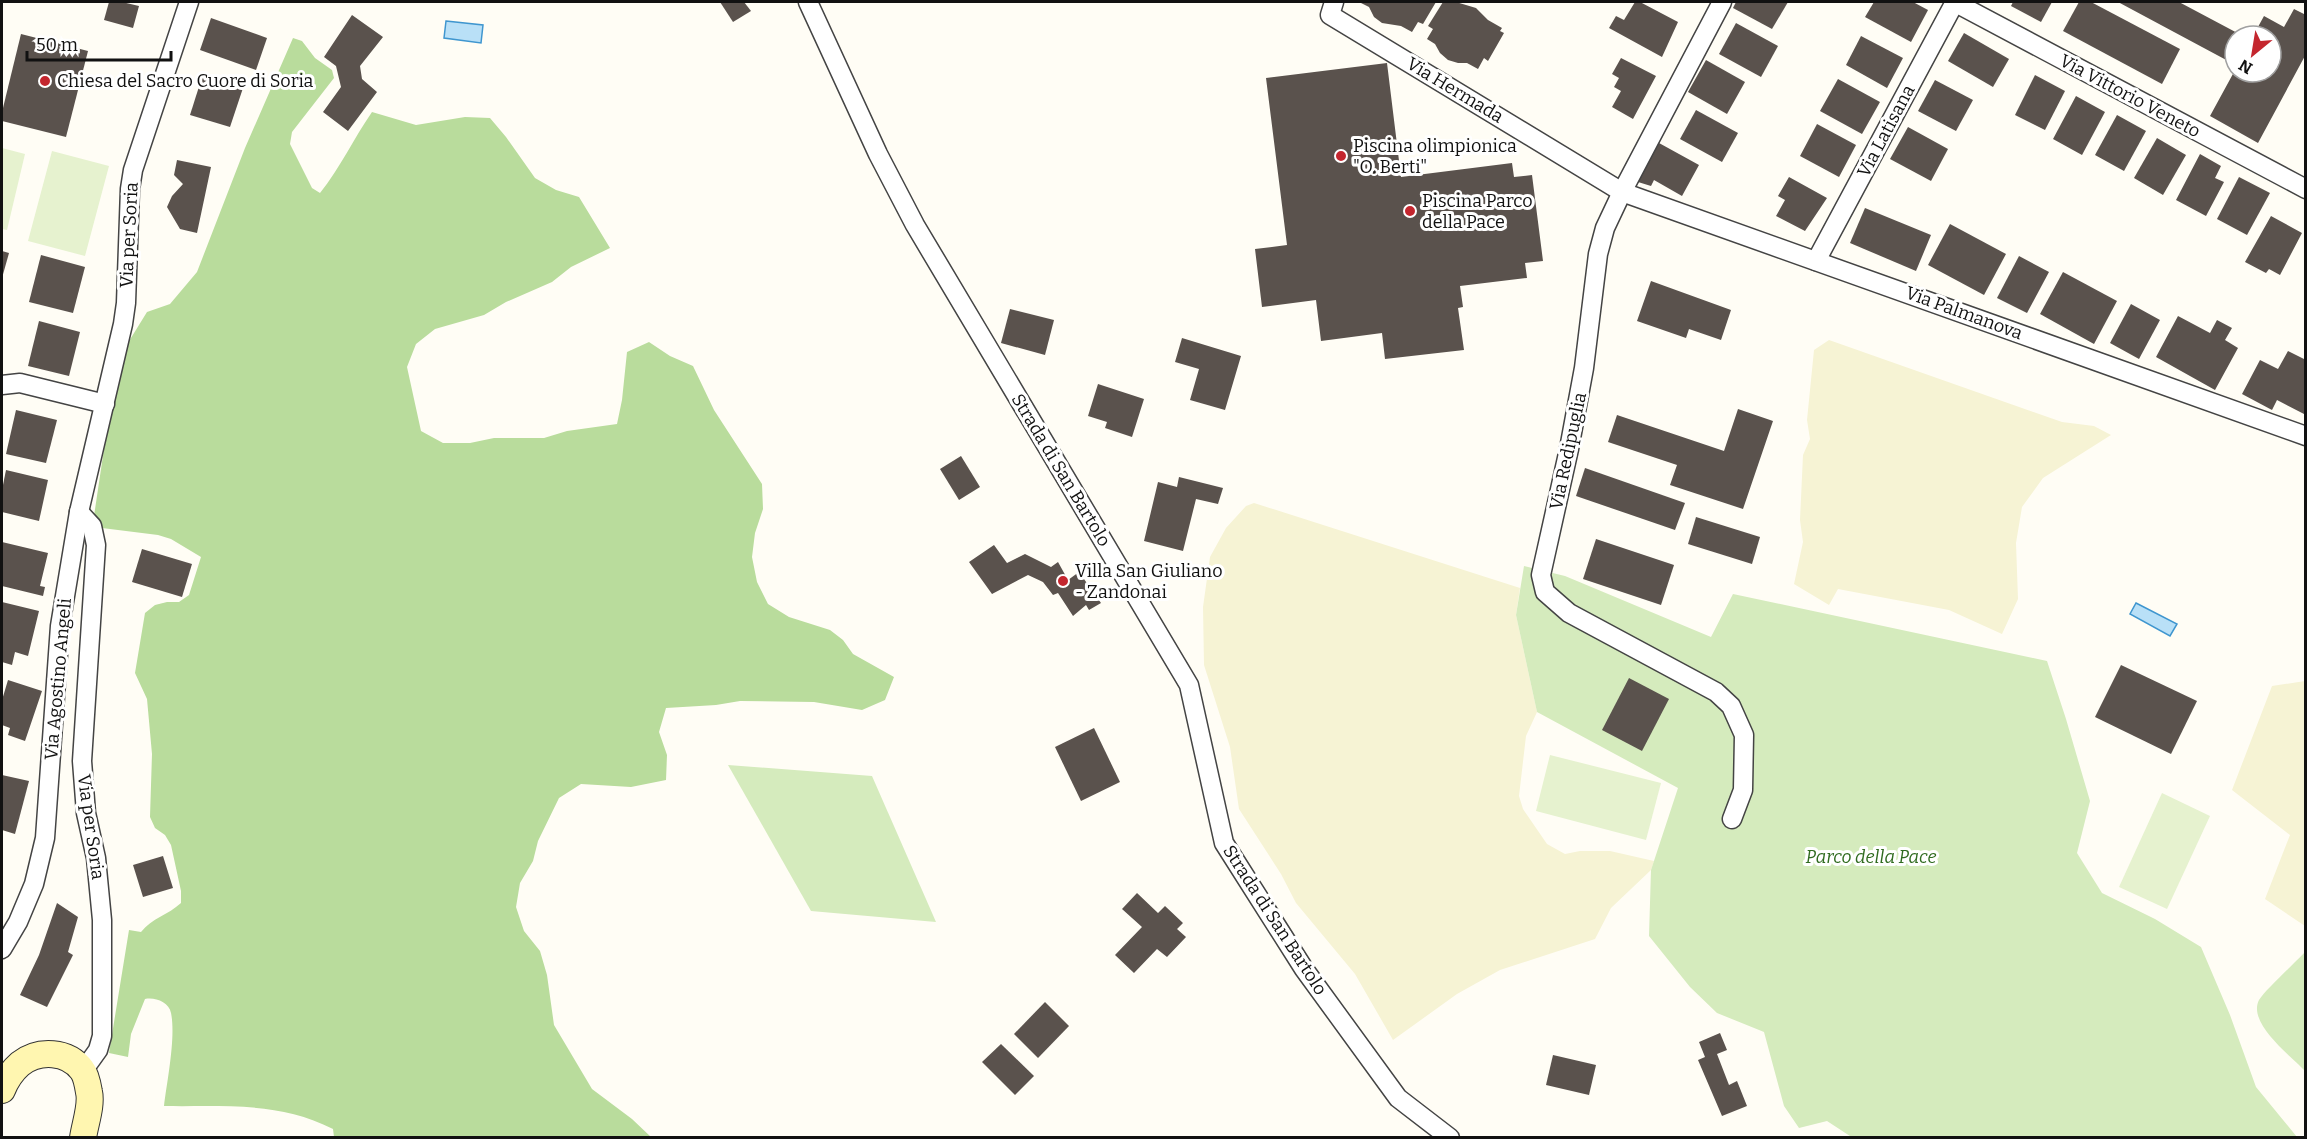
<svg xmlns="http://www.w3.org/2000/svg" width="2307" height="1139" font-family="Bitter,serif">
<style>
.farmland{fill:#f6f3d4}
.green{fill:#d5ebbd}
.forest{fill:#b9dc9c}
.pitch{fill:#e6f2cf}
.water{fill:#b9e0f7;stroke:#3f96cf;stroke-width:1.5}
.building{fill:#5a524d}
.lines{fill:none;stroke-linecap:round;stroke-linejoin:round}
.street-casing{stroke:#444;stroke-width:21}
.secondary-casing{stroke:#333;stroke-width:28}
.street{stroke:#fff;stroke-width:18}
.secondary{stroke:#fff6b0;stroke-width:26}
.poi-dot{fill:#c4262e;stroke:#fff;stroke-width:2}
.labels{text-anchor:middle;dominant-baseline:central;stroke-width:6;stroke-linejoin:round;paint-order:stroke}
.poi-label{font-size:18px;fill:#111;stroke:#fff;text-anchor:start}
.street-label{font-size:18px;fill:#111;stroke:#fff}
.park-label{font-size:18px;font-style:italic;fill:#2f6b1f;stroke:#fff}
</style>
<rect width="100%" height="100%" fill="#fffdf5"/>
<g class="farmland">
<polygon points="1829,340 2062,422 2094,426 2111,435 2043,478 2022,507 2016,543 2018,599 2002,634 1949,610 1838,589 1829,605 1794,584 1803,542 1800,520 1803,455 1810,439 1807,420 1814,350"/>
<polygon points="1254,503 1520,588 1516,615 1537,712 1526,736 1519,796 1523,809 1547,844 1565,854 1580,851 1610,851 1654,861 1651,870 1611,908 1595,939 1500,970 1457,994 1393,1040 1355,974 1296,903 1281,874 1239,809 1230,747 1204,665 1203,607 1210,557 1226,528 1246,506"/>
<polygon points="2305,681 2306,681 2305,926 2265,899 2290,835 2232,790 2272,686"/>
</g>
<g class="green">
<polygon points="1524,566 1565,576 1711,637 1733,594 2047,661 2066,719 2090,801 2077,853 2102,893 2155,919 2201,947 2230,1015 2256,1087 2297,1137 1853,1138 1827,1121 1799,1128 1784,1106 1764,1032 1717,1013 1690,987 1649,936 1651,870 1678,788 1537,712 1516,615"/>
<polygon points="728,765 872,776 936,922 811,911"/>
<path d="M2305,952V1071C2291,1056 2247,1023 2259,1000C2266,989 2295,963 2305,952Z"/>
</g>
<path class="forest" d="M293,38L302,41L315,58L332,70L334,78L292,132L290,144L312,188L320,193C340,168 354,138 372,112L416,125L465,117L490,118L506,137L535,178L556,190L579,197L610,248L571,267L552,282L506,302L484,315L435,329L416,344L407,367L421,431L443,443H470L494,438H544L567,431L617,424L622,400L627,352L649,342L670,356L693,366L714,410L762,484L763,509L755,533L752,557L757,582L768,604L789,617L830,630L843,640L853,654L894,677L885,700L862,710L814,702L740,701L716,705L666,708L659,732L667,755L666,780L631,787L581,784L559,798L538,841L533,861L520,883L516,907L524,931L540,951L547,975L554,1025L592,1089L632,1119L651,1137H334L333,1129C279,1101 223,1107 164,1106C167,1081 176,1037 171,1013C169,1002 155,997 145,999L131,1034L128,1057L109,1053L129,930L141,932C152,918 168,915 181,903V891L171,845L165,835L155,828L150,817L152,754L147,699L135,673L145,613L155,605L167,602H179L189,595L201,557L171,539L158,535L102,528L94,516L104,449L126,346L147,312L170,304L197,272L245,148Z"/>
<g class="pitch">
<polygon points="2,148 25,154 7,230 2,229"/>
<polygon points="52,151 109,166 85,256 28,241"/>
<polygon points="1550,755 1661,783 1646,840 1536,811"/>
<polygon points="2162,793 2210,816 2167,909 2119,887"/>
</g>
<g class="water">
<polygon points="446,21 483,25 481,43 444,38"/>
<polygon points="2136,603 2177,624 2170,636 2130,614"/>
</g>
<g class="building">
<polygon points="109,2 122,2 139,6 133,28 104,20"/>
<polygon points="720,2 744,2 751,11 733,22"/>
<polygon points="1359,2 1436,2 1423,24 1418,22 1412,32 1401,26 1382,23 1374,17 1369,7"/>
<polygon points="1443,2 1456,2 1476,8 1488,20 1502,28 1500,31 1504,33 1488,61 1484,58 1478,69 1467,63 1458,63 1448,60 1440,53 1435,44 1427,39 1433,29 1428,26"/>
<polygon points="1635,2 1640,2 1678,22 1662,57 1609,28 1616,16 1624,20"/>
<polygon points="1736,2 1788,2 1772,29 1733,8"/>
<polygon points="1874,2 1913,2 1928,10 1911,42 1865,17"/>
<polygon points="2013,2 2052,2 2041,22 2011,6"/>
<polygon points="2079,2 2091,2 2180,49 2162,84 2063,31"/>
<polygon points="2118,2 2179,2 2243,36 2235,36 2235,54 2230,62"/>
<polygon points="2294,9 2306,15 2306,54 2258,143 2210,116 2234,72 2271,72 2271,36 2253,36 2264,16 2284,27"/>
<polygon points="352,15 383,37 360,66 362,79 377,92 348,131 323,112 341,87 336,66 324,57"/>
<polygon points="211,18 267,38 256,70 200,50"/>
<polygon points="1736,23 1778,46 1761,77 1719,54"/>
<polygon points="1964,33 2009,59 1993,87 1948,61"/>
<polygon points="21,34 88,51 66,137 2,121 2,112"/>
<polygon points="1861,36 1903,58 1887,88 1846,65"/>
<polygon points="1621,58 1656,76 1633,119 1612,107 1621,91 1614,87 1619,78 1612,74"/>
<polygon points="1706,60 1745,82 1727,114 1688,92"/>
<polygon points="1387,63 1401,177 1512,163 1514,177 1532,175 1543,261 1525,263 1527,278 1460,286 1463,307 1458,308 1464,350 1385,359 1382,333 1321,341 1316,300 1262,307 1255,249 1287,245 1266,78"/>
<polygon points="203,74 243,88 230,127 190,115"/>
<polygon points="2035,75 2065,91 2045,130 2015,115"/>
<polygon points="1838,79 1880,102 1862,134 1820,111"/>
<polygon points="1935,80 1973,100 1956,131 1918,111"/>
<polygon points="2076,96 2105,112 2082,155 2053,139"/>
<polygon points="1696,110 1738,133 1722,162 1680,139"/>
<polygon points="2117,115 2146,131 2124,171 2095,155"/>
<polygon points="1817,124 1856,145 1839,177 1800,156"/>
<polygon points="1908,127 1948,149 1931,181 1890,159"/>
<polygon points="2157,138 2186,155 2163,195 2134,178"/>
<polygon points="1659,143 1699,165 1682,196 1654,180 1651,186 1638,182"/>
<polygon points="2200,154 2221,166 2215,178 2224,182 2206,216 2176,200"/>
<polygon points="177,160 211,167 197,233 180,229 167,207 172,196 183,184 174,175"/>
<polygon points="1789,177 1827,198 1805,231 1776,216 1785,200 1778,196"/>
<polygon points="2239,177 2270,193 2247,235 2217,219"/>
<polygon points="1865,208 1931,235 1916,271 1850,243"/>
<polygon points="2271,216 2302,233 2280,275 2269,269 2266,273 2245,262"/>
<polygon points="1950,224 2006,254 1984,295 1928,265"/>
<polygon points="2,251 9,253 2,278"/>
<polygon points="41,255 85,267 73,313 29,302"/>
<polygon points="2019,256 2049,272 2027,313 1997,298"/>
<polygon points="2063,272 2117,301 2094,344 2040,314"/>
<polygon points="1651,281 1731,310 1721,340 1689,329 1686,338 1637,321"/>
<polygon points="2131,304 2160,320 2139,359 2110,343"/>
<polygon points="1010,309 1054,320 1045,355 1001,343"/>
<polygon points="2178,316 2210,333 2217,320 2232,328 2225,340 2238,348 2215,390 2156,357"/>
<polygon points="39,321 80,332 69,376 28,366"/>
<polygon points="1182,338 1241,356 1225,410 1190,400 1199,369 1175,362"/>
<polygon points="2288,351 2306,360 2304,414 2277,400 2272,410 2242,394 2260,360 2278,369"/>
<polygon points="1098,384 1144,399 1132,437 1105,428 1107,422 1088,416"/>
<polygon points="1738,409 1773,421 1743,509 1670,485 1677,465 1608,442 1617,415 1724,451"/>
<polygon points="16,410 57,420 46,463 6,454"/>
<polygon points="961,456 980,487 959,500 940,469"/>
<polygon points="1585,468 1685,503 1675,530 1576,496"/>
<polygon points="6,470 48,480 39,521 2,512 2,490"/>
<polygon points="1179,477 1223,488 1218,504 1196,499 1183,551 1144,541 1158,482 1177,487"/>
<polygon points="1696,517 1760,537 1752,564 1688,544"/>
<polygon points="1596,539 1674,565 1661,605 1583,579"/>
<polygon points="2,542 48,553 40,586 45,587 43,596 2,586"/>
<polygon points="994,545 1007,563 1025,554 1051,567 1058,562 1068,580 1079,572 1101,603 1089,610 1086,605 1073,616 1058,593 1053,595 1043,582 1028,575 992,594 969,562"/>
<polygon points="142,549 192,564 182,597 132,582"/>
<polygon points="2,602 39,611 28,656 15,652 12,665 2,662"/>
<polygon points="2121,665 2197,701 2171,754 2095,717"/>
<polygon points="1629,678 1669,699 1642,751 1602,730"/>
<polygon points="8,680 42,691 25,741 8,735 10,728 2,725 2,700"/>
<polygon points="1094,728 1120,782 1081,801 1055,747"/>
<polygon points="2,775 29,781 15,834 2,830"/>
<polygon points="163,856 173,888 143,897 133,865"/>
<polygon points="1137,893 1158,913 1165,906 1183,923 1177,929 1186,937 1167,957 1157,949 1134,973 1115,955 1142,927 1122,909"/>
<polygon points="57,903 78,917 68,952 73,955 47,1007 20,995 39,955"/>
<polygon points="1045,1002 1069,1026 1038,1058 1014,1034"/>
<polygon points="1720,1033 1727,1050 1717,1054 1729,1085 1737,1081 1747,1106 1722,1116 1698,1060 1705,1057 1699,1042"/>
<polygon points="1001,1044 1034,1076 1015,1095 982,1062"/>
<polygon points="1553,1055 1596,1065 1589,1095 1546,1085"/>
</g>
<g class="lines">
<defs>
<g id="street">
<polyline points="808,2 878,154 915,225 1189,685 1224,843 1304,969 1398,1098 1450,1138"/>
<polyline points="1334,2 1330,15 1622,192 2306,436"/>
<polyline points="1722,2 1622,192 1605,228 1598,254 1584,368 1569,449 1541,575 1545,592 1569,613 1716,692 1731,706 1744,735 1743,790 1732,819"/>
<polyline points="1954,2 2306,189"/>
<polyline points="1816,261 1955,2"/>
<polyline points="2,385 20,383 105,404"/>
<polyline points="79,512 92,526 96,545 82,761 86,813 96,858 102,920 102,1036 98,1050 83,1071"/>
<polyline points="2,949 18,922 34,884 45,838 60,626 79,512 123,324 126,303 130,189 133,170 189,2"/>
</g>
<path id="secondary" d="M2,1090C6,1080 12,1071 20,1064C39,1049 68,1051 82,1070C86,1075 88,1086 89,1092C92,1105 85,1124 83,1138"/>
</defs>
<use href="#street" class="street-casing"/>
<use href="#secondary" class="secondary-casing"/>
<use href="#street" class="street"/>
<use href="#secondary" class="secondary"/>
</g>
<g class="poi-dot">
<circle cx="45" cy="81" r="6"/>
<circle cx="1341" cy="156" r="6"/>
<circle cx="1410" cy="211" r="6"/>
<circle cx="1063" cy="581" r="6"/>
</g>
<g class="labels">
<g class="poi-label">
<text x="57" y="81">Chiesa del Sacro Cuore di Soria</text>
<text x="1353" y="146">Piscina olimpionica<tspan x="1353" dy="21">"O. Berti"</tspan></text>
<text x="1422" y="201">Piscina Parco<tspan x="1422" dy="21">della Pace</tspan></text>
<text x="1075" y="571">Villa San Giuliano<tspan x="1075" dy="21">- Zandonai</tspan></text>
</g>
<g class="street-label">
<text transform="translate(1455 90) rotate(31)">Via Hermada</text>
<text transform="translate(2130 96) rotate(28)">Via Vittorio Veneto</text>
<text transform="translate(1886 131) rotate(-62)">Via Latisana</text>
<text transform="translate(129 235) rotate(-87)">Via per Soria</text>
<text transform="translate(1964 313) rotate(20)">Via Palmanova</text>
<text transform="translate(1568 451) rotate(-78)">Via Redipuglia</text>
<text transform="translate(1061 470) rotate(59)">Strada di San Bartolo</text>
<text transform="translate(58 679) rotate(-85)">Via Agostino Angeli</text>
<text transform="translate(91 827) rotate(82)">Via per Soria</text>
<text transform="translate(1275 920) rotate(57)">Strada di San Bartolo</text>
</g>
<g class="park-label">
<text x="1871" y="857">Parco della Pace</text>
</g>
</g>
<rect width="2307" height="1139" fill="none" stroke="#111111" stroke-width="6"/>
<g transform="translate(2253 54) rotate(210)"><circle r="28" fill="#ffffff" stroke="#a0a0a0" stroke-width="1.5"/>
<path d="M0-4.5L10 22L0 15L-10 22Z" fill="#c4262e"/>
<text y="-9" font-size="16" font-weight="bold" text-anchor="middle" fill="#111111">N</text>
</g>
<path d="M27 51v9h144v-9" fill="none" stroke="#111111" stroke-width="3"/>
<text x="36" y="51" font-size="18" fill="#111111" stroke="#ffffff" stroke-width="4.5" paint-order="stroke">50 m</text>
</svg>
